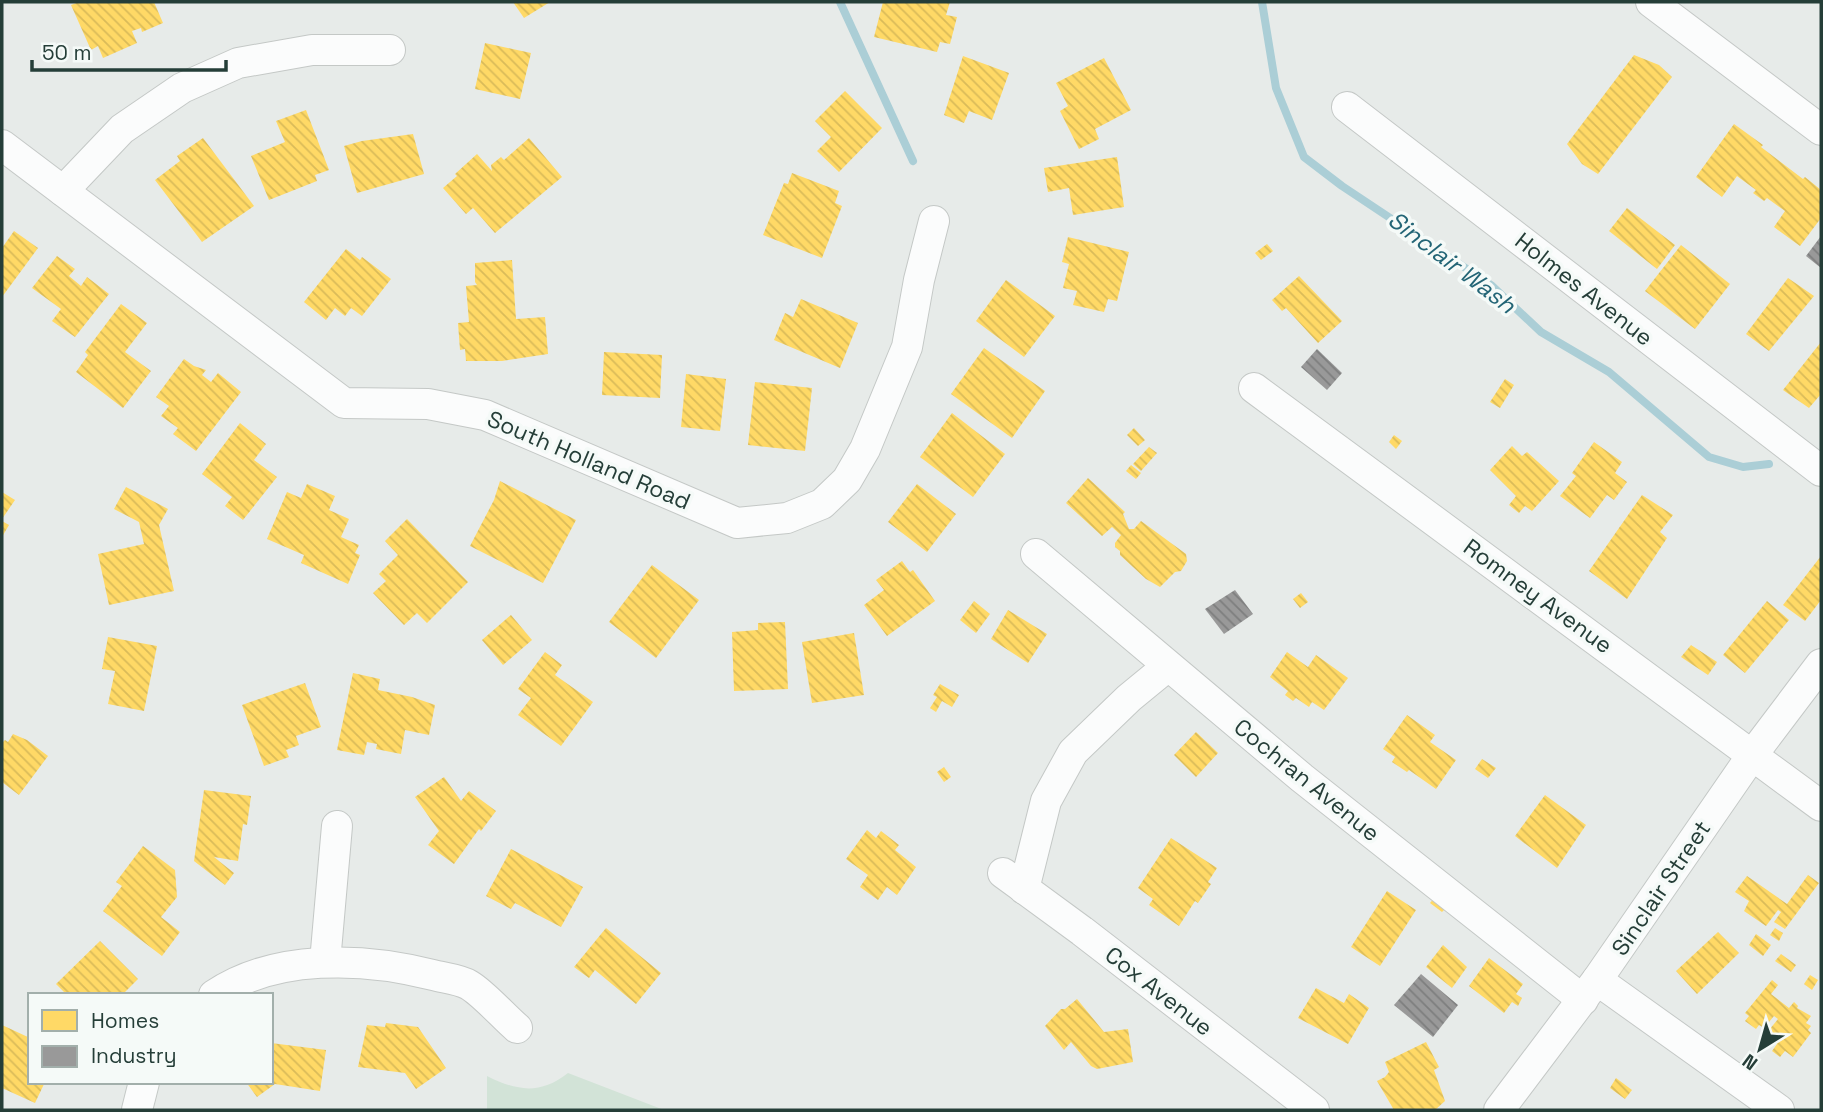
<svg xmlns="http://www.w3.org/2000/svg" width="1823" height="1112" font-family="'Space Grotesk',sans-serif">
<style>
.green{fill:#d2e3d7}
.homes{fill:url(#homes-back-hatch)}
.industry{fill:url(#industry-back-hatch)}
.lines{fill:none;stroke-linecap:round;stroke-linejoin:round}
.stream{stroke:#abced6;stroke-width:8}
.street-casing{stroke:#c4c8c6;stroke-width:32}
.street{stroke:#fbfcfc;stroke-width:30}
.labels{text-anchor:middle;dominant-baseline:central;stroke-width:7;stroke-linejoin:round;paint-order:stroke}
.street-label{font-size:23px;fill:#253e38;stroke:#f5faf8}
.water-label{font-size:24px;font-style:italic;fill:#236576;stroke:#f5faf8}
</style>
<defs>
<pattern id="homes-back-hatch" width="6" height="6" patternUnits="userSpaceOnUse" patternTransform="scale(1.75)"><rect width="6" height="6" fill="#ffd966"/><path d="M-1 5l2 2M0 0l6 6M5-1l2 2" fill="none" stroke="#dabb59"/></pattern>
<pattern id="industry-back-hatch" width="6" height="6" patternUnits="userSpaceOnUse" patternTransform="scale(1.75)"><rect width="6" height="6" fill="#999"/><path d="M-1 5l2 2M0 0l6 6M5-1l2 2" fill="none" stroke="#7d7e7e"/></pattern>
</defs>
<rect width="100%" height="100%" fill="#e7ebe9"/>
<path class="green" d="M568,1073L664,1110H487V1076C517,1091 540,1095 568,1073Z"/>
<g class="homes">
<polygon points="79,2 154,2 163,23 142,32 141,28 132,31 137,43 103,58 98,46 91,50 71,5"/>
<polygon points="513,2 550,2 524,18"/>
<polygon points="883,2 950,2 946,15 957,17 950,44 940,42 937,52 874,37"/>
<polygon points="485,43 531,53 520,99 475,89"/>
<polygon points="1634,55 1659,65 1672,77 1598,174 1582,164 1567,144"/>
<polygon points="963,56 1009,73 992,120 969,111 964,123 944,115"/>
<polygon points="1104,58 1131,110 1095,129 1099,139 1079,149 1060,111 1068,106 1056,83"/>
<polygon points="845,91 882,128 839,172 817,151 831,137 815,121"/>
<polygon points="306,110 329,170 315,175 317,181 269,200 251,156 285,142 276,121"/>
<polygon points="1734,124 1763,145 1761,147 1803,179 1805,177 1821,190 1821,218 1800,246 1774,227 1785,211 1767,198 1764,201 1753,193 1756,190 1737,176 1722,197 1696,177"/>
<polygon points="413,134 424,174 357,193 344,146 362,141"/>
<polygon points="203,138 254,206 202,242 155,180 180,161 177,156"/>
<polygon points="529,138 562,177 495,233 473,208 466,214 443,188 457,176 455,174 477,154 492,171 491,165 501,157 504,160"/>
<polygon points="1117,157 1124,207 1073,215 1069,188 1048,192 1044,168"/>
<polygon points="792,173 839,191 835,203 842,206 822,258 763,235 784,183 788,184"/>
<polygon points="1627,208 1675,245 1657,269 1609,231"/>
<polygon points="14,231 38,248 2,297 2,248"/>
<polygon points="1068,237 1129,252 1117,301 1108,299 1104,312 1073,305 1077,291 1063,288 1069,264 1062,262"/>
<polygon points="1267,244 1273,251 1261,260 1255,253"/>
<polygon points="1681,245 1730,284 1695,329 1645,291"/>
<polygon points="346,249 360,260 362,257 391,279 362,316 351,308 345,316 335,308 326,320 304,302"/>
<polygon points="57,256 75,269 69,276 81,286 87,277 109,294 75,337 52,321 61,309 32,288"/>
<polygon points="512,260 516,319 545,317 548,354 502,361 466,361 465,349 460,350 458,323 469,322 466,286 477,285 475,282 475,263"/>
<polygon points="1299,276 1342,321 1318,343 1286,308 1282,311 1272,300"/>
<polygon points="1788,278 1814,296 1769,351 1746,334"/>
<polygon points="1006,280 1055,316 1024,357 976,321"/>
<polygon points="801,299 858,323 840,368 774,340 785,313 793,317"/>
<polygon points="121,304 147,323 125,352 151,371 123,408 76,372 88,355 85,352"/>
<polygon points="1821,342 1821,394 1809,408 1783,390"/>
<polygon points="984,348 1045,391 1012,438 951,394"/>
<polygon points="604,352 662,355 660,398 602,395"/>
<polygon points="184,359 194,366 206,370 202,375 211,382 218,373 241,392 196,451 173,434 178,428 161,416 169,406 156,397"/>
<polygon points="686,374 726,379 720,431 681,427"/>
<polygon points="1505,379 1514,385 1500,408 1490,402"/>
<polygon points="755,382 812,388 805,451 748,445"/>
<polygon points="952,413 1005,454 973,497 920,457"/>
<polygon points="240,423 266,444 254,460 277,477 243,520 225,506 232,497 202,474"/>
<polygon points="1134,428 1145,440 1138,446 1127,435"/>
<polygon points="1394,435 1402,441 1396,449 1389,442"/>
<polygon points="1594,442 1622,462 1615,473 1627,482 1614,500 1607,495 1590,518 1560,496 1576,476 1572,473"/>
<polygon points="1512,446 1522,456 1527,452 1559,481 1532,511 1525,506 1519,513 1509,505 1516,496 1490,470"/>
<polygon points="1149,447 1157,453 1141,471 1133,464"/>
<polygon points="1131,465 1141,473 1136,479 1126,471"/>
<polygon points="1088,478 1125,512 1123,514 1129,529 1134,529 1141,521 1186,554 1187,561 1181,571 1175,572 1160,587 1146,579 1120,555 1120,551 1115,547 1115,543 1121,535 1112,527 1102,536 1066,503"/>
<polygon points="500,481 576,520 543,583 470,546 494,500"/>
<polygon points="307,484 335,496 329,510 349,519 341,537 359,545 355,553 360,555 348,584 301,563 304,555 267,539 287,492 301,498"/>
<polygon points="917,484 956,514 927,552 888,522"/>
<polygon points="126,487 168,509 159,525 174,591 109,605 98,554 144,544 139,522 114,509"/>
<polygon points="2,492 15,500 2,519"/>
<polygon points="1642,495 1673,515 1660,532 1667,538 1627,599 1589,571"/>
<polygon points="407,519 468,582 427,623 417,613 404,625 373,593 386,581 379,574 398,555 385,541"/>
<polygon points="2,521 9,525 2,537"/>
<polygon points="1821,556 1821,600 1805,621 1783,605"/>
<polygon points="902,561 910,572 913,570 935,601 887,636 864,605 884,590 876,580"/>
<polygon points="652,565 699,600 656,658 609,622"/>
<polygon points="1301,593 1308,602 1300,608 1293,599"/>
<polygon points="974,601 990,614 976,633 960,620"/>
<polygon points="1767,601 1789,620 1745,673 1723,655"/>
<polygon points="1008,610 1047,634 1028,663 991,639"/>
<polygon points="511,615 532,640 503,665 482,640"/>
<polygon points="785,622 788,689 734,691 732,632 758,630 758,623"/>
<polygon points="854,633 864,695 812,703 802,642"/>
<polygon points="108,637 157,646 144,711 108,704 115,671 102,669"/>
<polygon points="1691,645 1717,662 1708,675 1681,657"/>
<polygon points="545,652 562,665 555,675 593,702 561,746 518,715 531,698 518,689"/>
<polygon points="1287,652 1308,667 1316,655 1348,678 1324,710 1312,702 1309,707 1296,698 1293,701 1285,695 1288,691 1270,677"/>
<polygon points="353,673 380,679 378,690 412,697 435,705 429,735 405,730 401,754 376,749 377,744 367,742 364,755 337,750"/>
<polygon points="305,683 321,727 296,736 299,745 286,750 289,757 264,766 242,705"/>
<polygon points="940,684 959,695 952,707 942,701 936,712 930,708 937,697 933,695"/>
<polygon points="1407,715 1435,735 1430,742 1456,760 1436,789 1409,770 1407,772 1392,762 1395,757 1383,749"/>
<polygon points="1196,732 1218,753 1196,777 1174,755"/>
<polygon points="13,734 27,740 48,756 19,795 2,782 2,743 5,740 8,742"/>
<polygon points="1482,759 1496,768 1488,778 1475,769"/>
<polygon points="944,767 951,777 944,782 937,772"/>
<polygon points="444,777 461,801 469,791 496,811 481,831 479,829 454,864 428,845 439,831 415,797"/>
<polygon points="204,790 251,796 247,825 243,824 238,861 214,857 234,873 225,885 194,861"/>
<polygon points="1545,795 1586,825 1557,868 1515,836"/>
<polygon points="867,830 876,838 881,831 899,845 895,850 916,867 897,895 887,887 878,900 860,887 868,875 846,859"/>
<polygon points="1171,838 1217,868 1208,882 1211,884 1198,903 1195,901 1179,926 1149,905 1153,899 1138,888"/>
<polygon points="143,846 175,870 177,897 161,917 180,932 162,956 103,911 122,886 116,882"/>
<polygon points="511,849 583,887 561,927 515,903 511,909 486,896"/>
<polygon points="1808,875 1819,883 1785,929 1774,922 1781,912 1778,910 1766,926 1744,911 1749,901 1735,892 1747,876 1787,904"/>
<polygon points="1387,891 1416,910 1380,966 1351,947"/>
<polygon points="1435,897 1447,907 1442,912 1430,903"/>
<polygon points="606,928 661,973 636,1004 595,970 589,978 574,967"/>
<polygon points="1775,928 1783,933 1779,941 1770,935"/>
<polygon points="1718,932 1739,953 1697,994 1676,971"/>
<polygon points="1756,934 1771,945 1763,956 1749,945"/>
<polygon points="100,941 138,979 122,995 67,995 56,984"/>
<polygon points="1443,945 1467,967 1452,988 1426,967"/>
<polygon points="1781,954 1796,965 1791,972 1775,961"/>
<polygon points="1489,958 1523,984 1516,994 1522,998 1518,1006 1512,1002 1504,1013 1469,986"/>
<polygon points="1810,975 1818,980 1812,990 1804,984"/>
<polygon points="1772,980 1778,985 1771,994 1789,1008 1794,1002 1798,1006 1797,1008 1811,1016 1806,1023 1811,1026 1808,1030 1811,1033 1793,1057 1785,1051 1780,1057 1772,1051 1777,1044 1765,1035 1778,1019 1774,1016 1764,1028 1759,1025 1756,1029 1745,1021 1749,1016 1745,1013"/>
<polygon points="1316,988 1344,1003 1349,994 1369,1008 1348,1044 1298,1018"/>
<polygon points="1077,999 1104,1032 1128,1029 1133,1062 1097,1069 1091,1066 1071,1042 1064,1050 1045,1026 1061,1009 1065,1009"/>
<polygon points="386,1023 418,1027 446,1068 416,1089 405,1073 358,1067 367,1025 385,1027"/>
<polygon points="2,1025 30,1038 30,1082 45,1082 35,1103 2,1088"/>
<polygon points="1426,1042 1439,1067 1434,1070 1445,1101 1435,1110 1394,1110 1377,1081 1385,1077 1389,1072 1385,1062"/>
<polygon points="271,1043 326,1050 320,1091 275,1084 257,1097 246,1082 271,1082"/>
<polygon points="1616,1078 1632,1090 1625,1099 1610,1088"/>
</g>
<g class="industry">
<polygon points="1821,236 1821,268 1806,256"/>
<polygon points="1317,349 1342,373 1327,390 1301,367"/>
<polygon points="1235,590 1253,614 1224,634 1205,609"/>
<polygon points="1421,974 1458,1005 1433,1037 1394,1005"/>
</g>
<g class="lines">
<g class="stream">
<polyline points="840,2 913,161"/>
<polyline points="1262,2 1276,88 1304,157 1342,186 1491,285 1541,332 1609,372 1709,457 1743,467 1769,464"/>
</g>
<defs>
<g id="street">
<polyline points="1651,2 1821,130"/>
<polyline points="1347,107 1821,471"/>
<polyline points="2,145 344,403 428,404 485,415 737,523 787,518 822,504 847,480 865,449 907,347 919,280 934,221"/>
<polyline points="63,191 122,129 182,88 238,63 312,50 390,50"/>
<polyline points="1254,388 1821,806"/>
<polyline points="1036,554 1302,778 1583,1000"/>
<polyline points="1003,873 1082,931 1314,1110"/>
<polyline points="1024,889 1046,801 1073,752 1129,698 1168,666"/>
<polyline points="325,962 337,826"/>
<polyline points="1597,980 1779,1110"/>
<path d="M214,995C275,954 363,957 433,975C444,978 459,979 469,985C483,993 504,1017 517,1028"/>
<polyline points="137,1110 144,1082"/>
<polyline points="1499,1110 1597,980 1753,754 1821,664"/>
</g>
</defs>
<use href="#street" class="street-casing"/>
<use href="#street" class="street"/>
</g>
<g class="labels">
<g class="street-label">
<text transform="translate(1584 289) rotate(38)">Holmes Avenue</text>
<text transform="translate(589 460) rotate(23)">South Holland Road</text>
<text transform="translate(1538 596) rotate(36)">Romney Avenue</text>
<text transform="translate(1307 780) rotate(39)">Cochran Avenue</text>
<text transform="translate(1661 888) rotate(-56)">Sinclair Street</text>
<text transform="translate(1159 991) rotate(38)">Cox Avenue</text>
</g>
<g class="water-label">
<text transform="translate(1452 262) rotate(37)">Sinclair Wash</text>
</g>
</g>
<rect width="1823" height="1112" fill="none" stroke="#253e38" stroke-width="7"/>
<rect x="28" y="993" width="245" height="91" fill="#f5faf8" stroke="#a2afab" stroke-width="2"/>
<rect x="42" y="1010" width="35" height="21" fill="#ffd966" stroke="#a2afab" stroke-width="2"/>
<text x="91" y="1028" font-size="21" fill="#253e38">Homes</text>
<rect x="42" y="1046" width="35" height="21" fill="#999999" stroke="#a2afab" stroke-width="2"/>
<text x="91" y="1063" font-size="21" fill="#253e38">Industry</text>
<g transform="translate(1760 1049) rotate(217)" stroke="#f5faf8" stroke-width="5" paint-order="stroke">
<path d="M0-5L12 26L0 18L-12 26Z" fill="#253e38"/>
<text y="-10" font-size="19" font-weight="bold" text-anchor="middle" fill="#253e38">N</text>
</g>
<path d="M32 60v10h194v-10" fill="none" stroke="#253e38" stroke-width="3.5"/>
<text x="42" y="60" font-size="21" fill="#253e38" stroke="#f5faf8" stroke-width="5" paint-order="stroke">50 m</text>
</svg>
